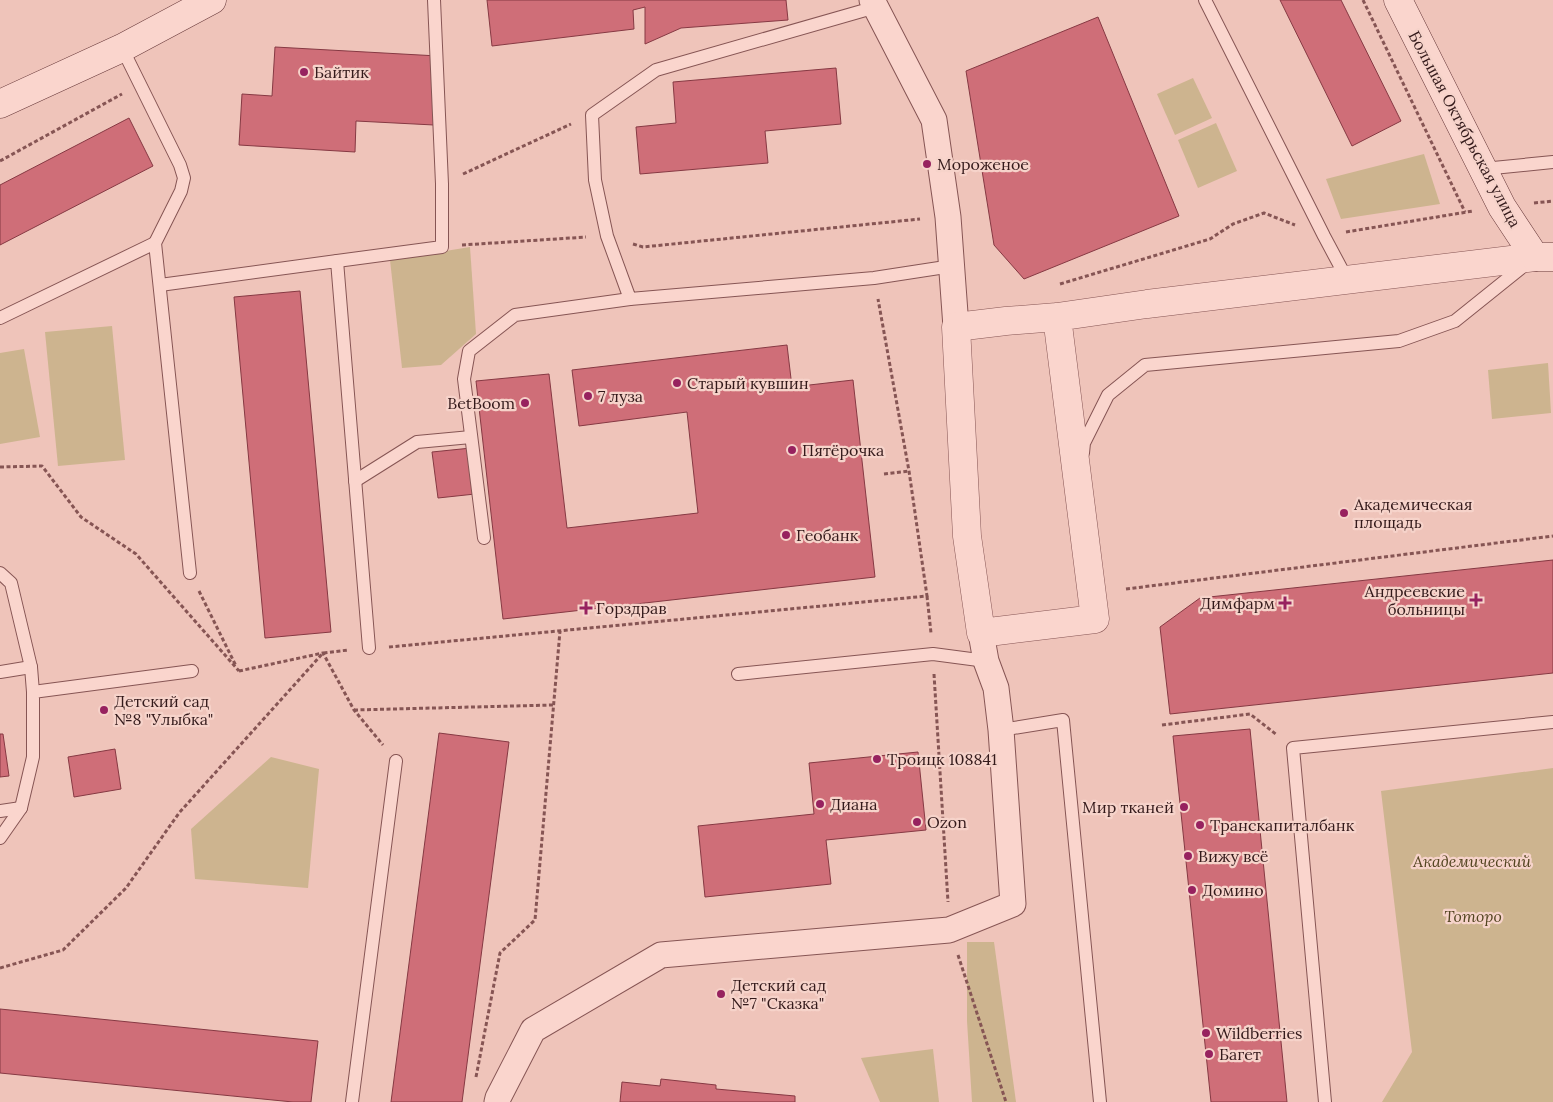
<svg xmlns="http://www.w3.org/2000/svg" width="1553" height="1102" font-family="Lora,serif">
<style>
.green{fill:#cdb48f}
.building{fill:#cf6e78;stroke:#863943}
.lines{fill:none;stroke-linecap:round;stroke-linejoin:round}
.service-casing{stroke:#865554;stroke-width:14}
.minor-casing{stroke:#865554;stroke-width:27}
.tertiary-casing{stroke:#865554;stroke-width:29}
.secondary-casing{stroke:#673839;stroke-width:29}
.path{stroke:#865554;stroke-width:3;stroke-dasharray:4 2.5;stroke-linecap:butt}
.service{stroke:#fad5cd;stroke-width:12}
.minor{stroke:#fad5cd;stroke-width:25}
.tertiary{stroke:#fad5cd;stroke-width:28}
.secondary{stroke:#fad5cd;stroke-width:28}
.poi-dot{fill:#97225f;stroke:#f6d3ca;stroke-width:2}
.labels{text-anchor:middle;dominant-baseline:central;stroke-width:4.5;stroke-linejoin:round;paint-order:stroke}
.poi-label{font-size:16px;fill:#341a1b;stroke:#f6d3ca;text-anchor:start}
.street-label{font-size:16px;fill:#341a1b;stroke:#f6d3ca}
.park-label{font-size:16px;font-style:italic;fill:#524420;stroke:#f6d3ca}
</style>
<rect width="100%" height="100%" fill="#efc4ba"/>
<g class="green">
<polygon points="1193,78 1212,118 1175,135 1157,94"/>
<polygon points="1216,123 1237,171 1198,188 1178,140"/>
<polygon points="1424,154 1440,204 1341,219 1326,179"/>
<polygon points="470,247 476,334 441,365 402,368 390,260"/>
<polygon points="112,326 125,460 58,466 45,332"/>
<polygon points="24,349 40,437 0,444 0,353"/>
<polygon points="1548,363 1551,413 1492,419 1488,370"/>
<polygon points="271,757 319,769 308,888 195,879 191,829"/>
<polygon points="1553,768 1553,1102 1382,1102 1412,1052 1381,791"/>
<polygon points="967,942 994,942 1016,1102 972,1102 967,1021"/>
<polygon points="933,1049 939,1102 880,1102 861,1058"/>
</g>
<g class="building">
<polygon points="487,0 786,0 788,20 681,28 645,44 645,7 633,10 634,29 492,46"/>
<polygon points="1280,0 1341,0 1401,121 1352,146"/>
<polygon points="1098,17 1179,216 1024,279 994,245 966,71"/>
<polygon points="275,47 438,56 434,125 356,121 355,152 239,145 242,94 272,96"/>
<polygon points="836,68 841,124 765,131 768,163 640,174 636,127 676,123 673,82"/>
<polygon points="129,118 153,166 0,245 0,185"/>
<polygon points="300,291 331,632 265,638 234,297"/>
<polygon points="787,345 792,387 853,380 875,577 503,619 476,381 549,374 567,528 698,513 687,412 579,426 572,370"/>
<polygon points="471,448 475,494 438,498 432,452"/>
<polygon points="1553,560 1553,673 1170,714 1160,627 1200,598"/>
<polygon points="1250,729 1287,1102 1211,1102 1173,736"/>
<polygon points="439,733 509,742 462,1102 391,1102"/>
<polygon points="0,734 3,734 9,776 0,777"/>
<polygon points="115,749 121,789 74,797 68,757"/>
<polygon points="918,752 926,830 826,840 831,884 705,897 698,826 814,814 809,763"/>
<polygon points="0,1009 318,1041 311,1102 293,1102 0,1073"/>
<polygon points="661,1079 716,1085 716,1089 795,1096 795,1102 620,1102 622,1082 660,1086"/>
</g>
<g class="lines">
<defs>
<g id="service">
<polyline points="1205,0 1324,236 1348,281"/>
<polyline points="876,7 656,70 592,115 595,180 607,236 630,299 874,278 952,266"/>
<polyline points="122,48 180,165 184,178 181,191 155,243 190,573"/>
<polyline points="1483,169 1553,162"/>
<polyline points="337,261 442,247 442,184 434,0"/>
<polyline points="160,285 337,261 369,648"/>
<polyline points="0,318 155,243"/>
<polyline points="1083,453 1084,443 1108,395 1145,365 1399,341 1455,321 1526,264"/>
<polyline points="355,481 417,442 471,437"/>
<polyline points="484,538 464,379 469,351 515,315 630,299"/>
<polyline points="0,573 11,583 31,667 33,692"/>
<polyline points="0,672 31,667"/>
<polyline points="738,674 933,654 986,661"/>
<polyline points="1001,730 1063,720 1100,1102"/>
<polyline points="0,811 21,808"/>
<polyline points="0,838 21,808 33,757 33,692 192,671"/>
<polyline points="352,1102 396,761"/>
<polyline points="1325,1102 1293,748 1553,722"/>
</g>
<g id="minor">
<polyline points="872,0 934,120 948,217 956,327"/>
<polyline points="497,1102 498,1098 533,1030 661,955 949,930 1013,904 1001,730 996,688 986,661 981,633"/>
</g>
<polyline id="tertiary" points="1057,317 1095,619 981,633 967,536 956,327 1006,321 1057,317 1147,304 1535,257"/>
<g id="secondary">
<polyline points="1398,0 1502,207 1535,257 1553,257"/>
<polyline points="0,104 122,48 212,0"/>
</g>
</defs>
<use href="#service" class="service-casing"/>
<use href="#minor" class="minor-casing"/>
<use href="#tertiary" class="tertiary-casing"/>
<use href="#secondary" class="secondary-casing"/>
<g class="path">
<polyline points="1363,0 1465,212"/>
<polyline points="0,161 122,94"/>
<polyline points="463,174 571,124"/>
<polyline points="1534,203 1553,201"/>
<polyline points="1346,232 1473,211"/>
<polyline points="633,244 643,247 920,219"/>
<polyline points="462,245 586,237"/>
<polyline points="1060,284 1210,239 1233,224 1264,213 1295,225"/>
<polyline points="0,467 42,466 81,517 136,554 239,671"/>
<polyline points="884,474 909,471"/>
<polyline points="1126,589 1553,536"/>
<polyline points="199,591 236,666"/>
<polyline points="927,596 931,633"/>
<polyline points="389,647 927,596 909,471 878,299"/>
<polyline points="239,671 323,653 354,710 383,745"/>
<polyline points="934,674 948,902"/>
<polyline points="354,710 553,705"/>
<polyline points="1162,725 1250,714 1277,735"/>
<polyline points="958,955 1006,1102"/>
<polyline points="0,968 63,950 126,888 179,813 323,653 348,650"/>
<polyline points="476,1077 500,953 535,920 560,631"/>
</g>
<use href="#service" class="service"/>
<use href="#minor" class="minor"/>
<use href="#tertiary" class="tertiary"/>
<use href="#secondary" class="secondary"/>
</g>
<g class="poi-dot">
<circle cx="304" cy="72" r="5"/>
<circle cx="927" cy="164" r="5"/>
<circle cx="677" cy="383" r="5"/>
<circle cx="588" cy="396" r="5"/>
<circle cx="525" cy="403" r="5"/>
<circle cx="792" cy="450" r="5"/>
<circle cx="1344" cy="513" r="5"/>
<circle cx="786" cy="535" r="5"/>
<path d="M1473.5 592.5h5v5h5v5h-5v5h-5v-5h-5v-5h5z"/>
<path d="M1282.5 595.5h5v5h5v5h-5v5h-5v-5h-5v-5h5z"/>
<path d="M583.5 600.5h5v5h5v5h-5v5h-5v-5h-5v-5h5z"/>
<circle cx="104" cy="710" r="5"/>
<circle cx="877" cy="759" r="5"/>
<circle cx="820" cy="804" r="5"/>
<circle cx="1184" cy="807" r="5"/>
<circle cx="917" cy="822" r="5"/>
<circle cx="1200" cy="825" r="5"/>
<circle cx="1188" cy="856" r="5"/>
<circle cx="1192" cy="890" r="5"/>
<circle cx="721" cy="994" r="5"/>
<circle cx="1206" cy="1033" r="5"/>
<circle cx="1209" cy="1054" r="5"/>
</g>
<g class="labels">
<g class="poi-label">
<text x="314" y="72">Байтик</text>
<text x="937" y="164">Мороженое</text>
<text x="687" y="383">Старый кувшин</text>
<text x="598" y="396">7 луза</text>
<text x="515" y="403" text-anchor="end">BetBoom</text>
<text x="802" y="450">Пятёрочка</text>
<text x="1354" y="504">Академическая<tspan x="1354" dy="18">площадь</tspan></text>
<text x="796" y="535">Геобанк</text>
<text x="1465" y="591" text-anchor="end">Андреевские<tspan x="1465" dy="18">больницы</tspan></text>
<text x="1275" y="603" text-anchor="end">Димфарм</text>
<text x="596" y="608">Горздрав</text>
<text x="114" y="701">Детский сад<tspan x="114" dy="18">№8 "Улыбка"</tspan></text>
<text x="887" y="759">Троицк 108841</text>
<text x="830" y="804">Диана</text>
<text x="1174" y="807" text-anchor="end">Мир тканей</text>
<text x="927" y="822">Ozon</text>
<text x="1210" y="825">Транскапиталбанк</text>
<text x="1198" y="856">Вижу всё</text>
<text x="1202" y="890">Домино</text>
<text x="731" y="985">Детский сад<tspan x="731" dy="18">№7 "Сказка"</tspan></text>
<text x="1216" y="1033">Wildberries</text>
<text x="1219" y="1054">Багет</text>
</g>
<g class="street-label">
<text transform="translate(1465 129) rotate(62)">Большая Октябрьская улица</text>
</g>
<g class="park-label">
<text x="1472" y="861">Академический</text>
<text x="1473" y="916">Тоторо</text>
</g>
</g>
</svg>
